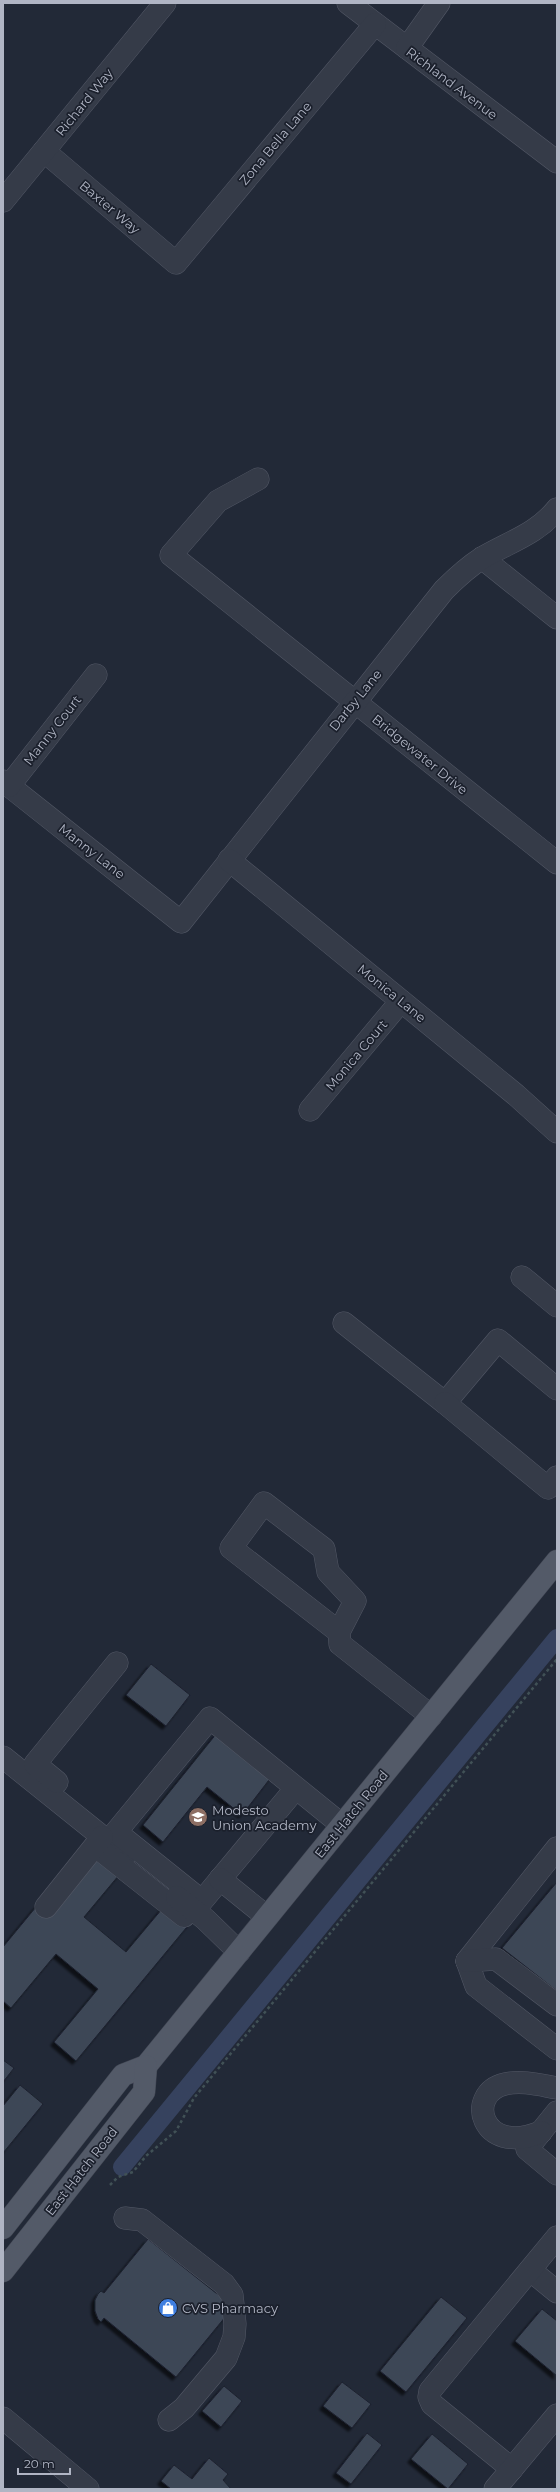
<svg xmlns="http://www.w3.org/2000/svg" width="560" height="2492" font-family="Montserrat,sans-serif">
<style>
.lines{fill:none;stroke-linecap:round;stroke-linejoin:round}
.canal{stroke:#36425e;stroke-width:18}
.building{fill:#3e4657;stroke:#1d222f;filter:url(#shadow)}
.minor-casing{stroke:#535866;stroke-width:23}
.major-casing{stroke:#3f4451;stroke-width:23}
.path{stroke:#415156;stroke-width:2.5;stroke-dasharray:3 3;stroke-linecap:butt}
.minor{stroke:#353b48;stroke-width:22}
.major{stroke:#535a68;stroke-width:22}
.labels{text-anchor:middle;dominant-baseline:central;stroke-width:3.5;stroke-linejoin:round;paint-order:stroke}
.street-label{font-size:13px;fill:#b0b5c4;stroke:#1b202c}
.poi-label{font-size:13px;fill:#b0b5c4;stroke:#1b202c;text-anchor:start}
</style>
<defs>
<filter id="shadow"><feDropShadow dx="-3.5" dy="3.5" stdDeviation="1" flood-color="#0009"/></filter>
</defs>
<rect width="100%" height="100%" fill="#222937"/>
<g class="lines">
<polyline class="canal" points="122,2167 557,1638"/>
</g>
<g class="building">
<polygon points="151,1664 190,1695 166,1726 126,1695"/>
<polygon points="217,1733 272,1776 242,1815 207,1787 163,1842 143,1825"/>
<polygon points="102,1850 124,1869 84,1917 126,1952 167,1903 191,1922 76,2061 54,2042 98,1989 56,1954 11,2008 3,2001 3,1947 36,1907"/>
<polygon points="557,1882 557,1991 502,1948"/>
<polygon points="3,2060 14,2068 3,2082"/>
<polygon points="20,2085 43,2104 3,2153 3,2106"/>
<polygon points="148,2239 226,2301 226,2316 176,2377 104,2318 101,2322 98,2319 95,2311 95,2300 98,2294 101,2291 104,2293"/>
<polygon points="441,2297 467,2318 406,2392 380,2371"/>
<polygon points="542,2309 557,2321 557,2376 515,2341"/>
<polygon points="342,2382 371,2404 352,2428 323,2406"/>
<polygon points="224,2386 242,2401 221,2427 202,2411"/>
<polygon points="367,2433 382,2445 351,2484 336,2473"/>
<polygon points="432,2434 468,2464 448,2489 411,2459"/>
<polygon points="209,2458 228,2474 223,2480 231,2489 171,2489 161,2481 174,2465 192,2479"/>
</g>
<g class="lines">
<defs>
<g id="minor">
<polyline points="348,3 557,162"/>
<polyline points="407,48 439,3"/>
<polyline points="44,151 176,263 375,24"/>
<polyline points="3,201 165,3"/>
<polyline points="258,479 218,501 171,555 557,863"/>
<polyline points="482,558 557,618"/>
<path d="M3,781L181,922L444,590C456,578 468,567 482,558C509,542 537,534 557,509"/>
<polyline points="9,786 96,675"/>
<polyline points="229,860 516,1095 557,1132"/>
<polyline points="310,1110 401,1001"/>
<polyline points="522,1277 557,1306"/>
<polyline points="344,1323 445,1403 498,1340 557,1389"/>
<polyline points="445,1403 548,1488 557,1477"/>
<polyline points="339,1632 355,1601 328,1572 324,1549 264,1503 231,1548 339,1632 340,1644 431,1716"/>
<polyline points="3,1757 125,1855"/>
<polyline points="57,1782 35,1764 117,1663"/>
<polyline points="296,1788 202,1901 116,1832 210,1718 342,1825"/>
<polyline points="103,1852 184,1916"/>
<polyline points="220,1879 267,1917"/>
<polyline points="177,1897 205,1919 239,1952"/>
<polyline points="46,1907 102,1837"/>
<polyline points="467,1961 557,1848"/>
<polyline points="467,1961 476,1986 557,2049"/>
<polyline points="467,1961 496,1959 557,2005"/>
<polyline points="557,2112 527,2149 557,2174"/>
<path d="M541,2132C480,2157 465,2093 505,2084C522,2080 540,2085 557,2088"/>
<polyline points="125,2218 142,2220 224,2284 232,2295 235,2324 234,2337 226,2358 184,2408 169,2420"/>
<polyline points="530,2270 557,2292"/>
<polyline points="3,2418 88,2489"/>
<polyline points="512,2469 432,2404 429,2397 430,2391 557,2237"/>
<polyline points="495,2489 557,2415"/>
</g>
<g id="major">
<polyline points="3,2228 123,2075 146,2066 557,1561"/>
<polyline points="3,2271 144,2092 146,2066"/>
</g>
</defs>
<use href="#minor" class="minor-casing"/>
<use href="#major" class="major-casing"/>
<polyline class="path" points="110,2185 118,2177 133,2172 146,2156 176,2131 194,2098 557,1659"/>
<use href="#minor" class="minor"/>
<use href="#major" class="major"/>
</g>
<defs>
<symbol id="school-disc" viewBox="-11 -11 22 22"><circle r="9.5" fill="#8d6e63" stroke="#1b202c"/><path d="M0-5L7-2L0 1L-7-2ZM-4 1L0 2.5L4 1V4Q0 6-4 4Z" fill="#fff"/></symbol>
<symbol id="shop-disc" viewBox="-11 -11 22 22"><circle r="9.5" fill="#3f7fe0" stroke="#1b202c"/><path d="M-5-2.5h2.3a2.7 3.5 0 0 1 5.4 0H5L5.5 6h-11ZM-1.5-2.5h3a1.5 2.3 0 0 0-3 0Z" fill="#fff"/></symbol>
</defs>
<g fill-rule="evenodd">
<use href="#school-disc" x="187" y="1806" width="22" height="22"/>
<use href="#shop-disc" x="157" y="2297" width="22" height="22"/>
</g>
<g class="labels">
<g class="street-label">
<text transform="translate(452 83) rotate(37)">Richland Avenue</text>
<text transform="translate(84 102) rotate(-51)">Richard Way</text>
<text transform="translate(275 143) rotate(-50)">Zona Bella Lane</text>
<text transform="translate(110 207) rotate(40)">Baxter Way</text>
<text transform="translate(355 700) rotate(-51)">Darby Lane</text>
<text transform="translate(52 730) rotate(-52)">Manny Court</text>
<text transform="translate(420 754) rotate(39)">Bridgewater Drive</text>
<text transform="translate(92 851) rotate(38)">Manny Lane</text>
<text transform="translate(392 993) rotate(39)">Monica Lane</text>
<text transform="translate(356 1055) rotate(-50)">Monica Court</text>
<text transform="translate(351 1814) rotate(-51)">East Hatch Road</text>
<text transform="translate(81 2171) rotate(-52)">East Hatch Road</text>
</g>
<g class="poi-label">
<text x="212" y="1810">Modesto<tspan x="212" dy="15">Union Academy</tspan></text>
<text x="182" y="2308">CVS Pharmacy</text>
</g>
</g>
<rect width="560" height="2492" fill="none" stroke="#b0b5c4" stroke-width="8"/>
<path d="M18 2468v6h52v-6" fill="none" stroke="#b0b5c4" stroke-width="2"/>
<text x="24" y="2468" font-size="12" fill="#b0b5c4" stroke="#1b202c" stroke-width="3" paint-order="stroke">20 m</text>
</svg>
